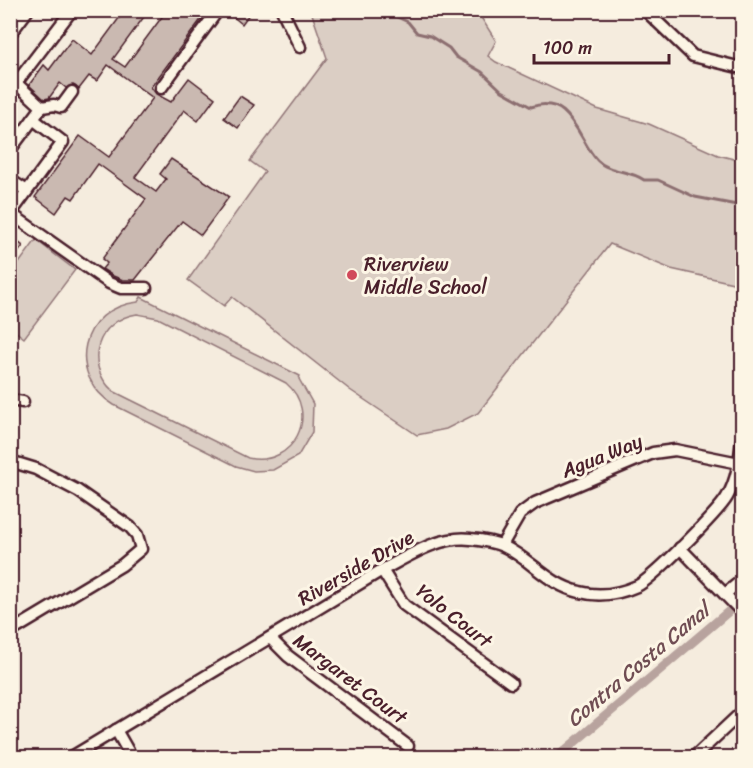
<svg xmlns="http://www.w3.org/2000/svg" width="753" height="768" font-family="Sriracha,sans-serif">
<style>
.green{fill:#dbcec4;stroke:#927678;stroke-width:1.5;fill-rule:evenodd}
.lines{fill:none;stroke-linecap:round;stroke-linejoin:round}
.stream{stroke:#8c6e70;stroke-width:3}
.canal{stroke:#b8a39e;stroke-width:9}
.building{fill:#cab9b1;stroke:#4a1f2b;stroke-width:1.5}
.minor-casing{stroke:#4a1f2b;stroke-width:15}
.minor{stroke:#fcf5e5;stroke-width:10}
.poi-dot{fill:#d1495b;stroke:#fcf5e5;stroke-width:2}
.labels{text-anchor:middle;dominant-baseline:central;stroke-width:6;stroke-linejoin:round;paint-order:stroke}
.poi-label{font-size:20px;fill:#4a1f2b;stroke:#fcf5e5;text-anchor:start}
.street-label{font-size:20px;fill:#4a1f2b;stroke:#fcf5e5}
.water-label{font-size:21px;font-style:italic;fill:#704d53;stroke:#fcf5e5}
</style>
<rect width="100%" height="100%" fill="#f5ecde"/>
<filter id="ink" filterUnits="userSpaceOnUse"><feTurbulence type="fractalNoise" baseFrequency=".0167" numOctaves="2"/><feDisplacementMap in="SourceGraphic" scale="12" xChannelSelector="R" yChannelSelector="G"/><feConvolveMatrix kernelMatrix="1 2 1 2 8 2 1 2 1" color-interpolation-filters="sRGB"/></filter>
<g filter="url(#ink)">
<g class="green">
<polygon points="311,11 477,11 496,41 488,56 496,62 597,109 649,124 718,155 742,161 742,285 671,269 610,244 478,413 446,429 417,435 350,390 232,297 224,306 188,280 265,172 250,161 327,58"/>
<polygon points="36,240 75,270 24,338 11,328 11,274"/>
<path d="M141,297L300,376L299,379L313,404L312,432L298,456L273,470L254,471L236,466L114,405C65,375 80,308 138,302ZM137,314L158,318L286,383C321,413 294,468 248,458L113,391C83,364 97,320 137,314Z"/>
</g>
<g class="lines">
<path class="stream" d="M382,10L408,22L417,33L430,36L449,48L456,57L482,72L502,91L531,107C571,93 578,140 597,160C609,173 631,170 644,180H658L695,197L742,206"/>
<polyline class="canal" points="556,758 742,600"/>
</g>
<g class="building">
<polygon points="125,10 149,10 113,59 125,67 167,10 208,10 151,87 156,94 171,102 189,78 215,98 198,121 184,110 135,177 156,192 166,179 160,174 171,159 229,197 201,235 182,221 135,280 123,280 113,276 102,269 107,263 102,259 146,199 98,164 73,199 68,196 56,213 35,197 80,136 109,157 153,98 108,65 97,81 89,76 79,89 73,85 66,88 60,83 49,98 44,99 29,85 44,65 49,70 72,39 92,55"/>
<polygon points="225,10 252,10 242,24"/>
<polygon points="240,96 254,105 238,128 224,118"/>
<polygon points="10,236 23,246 10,263"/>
</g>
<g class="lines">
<defs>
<g id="minor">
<polyline points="282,10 300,47"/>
<polyline points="645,10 693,56 742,68"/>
<polyline points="10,34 28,10"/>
<polyline points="161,88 218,10"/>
<polyline points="10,91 72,10"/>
<polyline points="42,107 54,105 61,107 72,92"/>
<polyline points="10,150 42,107 17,84"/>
<polyline points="10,180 27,191"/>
<polyline points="10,213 109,283 121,288 146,288"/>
<polyline points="11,213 63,142 33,119"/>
<polyline points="10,400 23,402"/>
<polyline points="10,461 36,469 78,491 130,527 137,535 141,549 122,565 10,632"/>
<polyline points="502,545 520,514 535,503 653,453 675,450 739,463"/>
<polyline points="680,548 742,612"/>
<polyline points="382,570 404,605 511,683"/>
<polyline points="725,594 742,580"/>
<polyline points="271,639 288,656 408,746"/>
<polyline points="116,730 132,758"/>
<path d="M70,758L382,570C409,556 440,535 471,539C481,540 494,542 503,546C531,559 548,585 580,592C599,597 619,594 637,586C651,580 719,511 727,497C737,481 740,458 742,440"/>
<polyline points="693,758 742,712"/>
</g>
</defs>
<use href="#minor" class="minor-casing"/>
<use href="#minor" class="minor"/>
</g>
</g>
<circle class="poi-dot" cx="352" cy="275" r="6"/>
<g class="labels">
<g class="poi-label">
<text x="364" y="264">Riverview<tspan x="364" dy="23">Middle School</tspan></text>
</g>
<g class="street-label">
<text transform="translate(602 456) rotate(-22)">Agua Way</text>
<text transform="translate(356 568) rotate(-30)">Riverside Drive</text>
<text transform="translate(454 616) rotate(38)">Yolo Court</text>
<text transform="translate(350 679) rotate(37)">Margaret Court</text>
</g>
<g class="water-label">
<text transform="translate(638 665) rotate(-40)">Contra Costa Canal</text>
</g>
</g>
<rect width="753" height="768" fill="none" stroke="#fcf5e5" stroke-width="36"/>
<rect x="18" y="18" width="717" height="732" fill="none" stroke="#4a1f2b" stroke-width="2" filter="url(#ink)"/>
<path d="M534 54v9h135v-9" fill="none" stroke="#4a1f2b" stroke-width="3"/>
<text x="543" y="54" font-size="18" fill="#4a1f2b" stroke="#fcf5e5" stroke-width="4.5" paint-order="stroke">100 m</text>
</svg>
